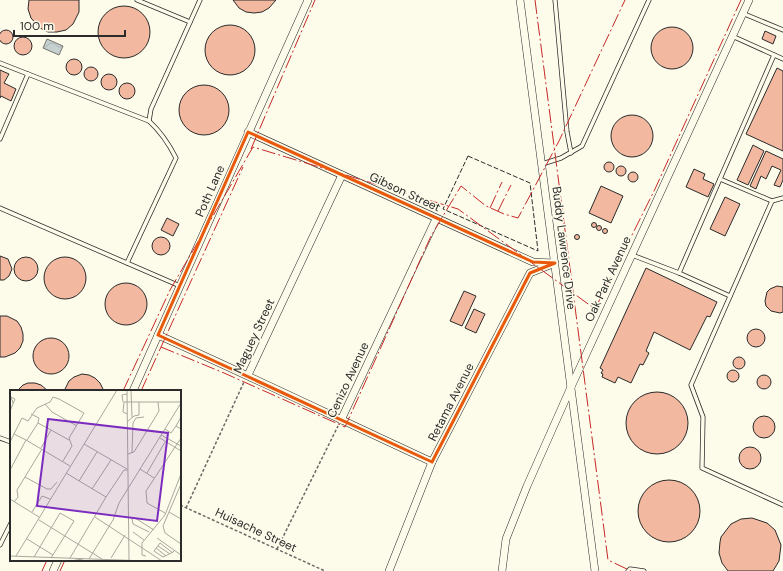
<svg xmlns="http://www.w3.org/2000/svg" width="783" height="571" font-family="'DM Sans',sans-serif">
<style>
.water{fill:url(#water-waves);stroke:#74746e}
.building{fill:#f2b8a0;stroke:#2b2b2b}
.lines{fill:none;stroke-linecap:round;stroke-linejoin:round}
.lane-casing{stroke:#2b2b2b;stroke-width:5}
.street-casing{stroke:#2b2b2b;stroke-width:8}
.path{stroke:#6a6964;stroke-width:1.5;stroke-dasharray:3 2;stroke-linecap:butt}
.lane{stroke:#fdfbea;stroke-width:3.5}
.street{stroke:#fdfbea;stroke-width:7}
.fence{stroke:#2b2b2b;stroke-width:1;stroke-dasharray:5 2;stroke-linecap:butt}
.power{stroke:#c62828;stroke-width:1;stroke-dasharray:14 3 2 3;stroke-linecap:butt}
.marked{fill:none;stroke:#e8590c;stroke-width:3;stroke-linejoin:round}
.labels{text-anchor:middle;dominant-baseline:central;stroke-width:3;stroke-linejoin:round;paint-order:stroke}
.street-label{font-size:12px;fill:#2b2b2b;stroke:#fdfbea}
.inset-road{fill:none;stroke:#a9a89e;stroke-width:1}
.view{fill:#7b2cbf;fill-opacity:0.15;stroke:#7b2cbf;stroke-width:2}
.inset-edge{fill:none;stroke:#2b2b2b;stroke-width:2}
</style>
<defs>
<pattern id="water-waves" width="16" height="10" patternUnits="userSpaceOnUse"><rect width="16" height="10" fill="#c7d0d0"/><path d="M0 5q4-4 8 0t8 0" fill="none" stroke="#abb3b3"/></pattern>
</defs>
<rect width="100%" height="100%" fill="#fdfbea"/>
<polygon class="water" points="47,39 63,46 59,55 43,48"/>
<g class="building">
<polygon points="29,0 79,0 79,12 73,24 66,30 57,32 48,32 40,28 31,18 28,9"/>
<polygon points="233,0 276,0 269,8 262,12 254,13 246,12 239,8"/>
<circle cx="124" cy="32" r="26"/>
<circle cx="230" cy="50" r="25"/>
<circle cx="672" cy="48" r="21"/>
<circle cx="6" cy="37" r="7"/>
<polygon points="765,31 776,36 773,44 762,39"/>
<circle cx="23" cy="46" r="9"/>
<circle cx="74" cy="67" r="8"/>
<circle cx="91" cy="74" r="7"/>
<polygon points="777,68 783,71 783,151 746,134"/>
<polygon points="0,70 9,74 4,83 16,89 11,101 1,96 0,98"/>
<circle cx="109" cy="82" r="8"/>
<circle cx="127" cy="91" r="8"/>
<circle cx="204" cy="110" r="25"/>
<circle cx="632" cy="136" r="21"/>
<polygon points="753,145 764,151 748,185 737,180"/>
<polygon points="766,151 783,159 783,180 780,187 774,185 781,170 772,166 766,179 761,176 756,189 750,186"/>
<circle cx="609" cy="167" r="5"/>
<circle cx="621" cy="171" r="5"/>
<polygon points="694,169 705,174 703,179 714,184 708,197 686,187"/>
<circle cx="633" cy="177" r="5"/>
<polygon points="601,186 623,196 611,223 589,213"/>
<polygon points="725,197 740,204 725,236 710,229"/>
<polygon points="167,218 179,224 173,236 161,230"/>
<circle cx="594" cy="225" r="2.5"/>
<circle cx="599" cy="228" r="2.5"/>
<circle cx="605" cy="231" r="2.5"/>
<circle cx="577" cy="237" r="2.5"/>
<circle cx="161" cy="246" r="9"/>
<polygon points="0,256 8,259 12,269 9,276 4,280 0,280"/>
<circle cx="65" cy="278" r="21"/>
<circle cx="26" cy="269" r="12"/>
<polygon points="646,268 717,302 710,317 707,316 690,350 654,332 646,351 649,353 643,365 640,364 631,383 618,377 615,383 602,377 603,374 601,373 603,370 600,368"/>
<circle cx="126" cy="304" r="21"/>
<polygon points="777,286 783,287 783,312 780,313 771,311 766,306 765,301 767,292 770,289"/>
<polygon points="464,291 476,296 462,326 450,321"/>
<polygon points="474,309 485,314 476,333 465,328"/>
<polygon points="0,316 7,316 17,321 21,327 23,334 23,341 20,348 15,353 5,357 0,357"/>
<circle cx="756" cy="338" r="9"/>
<circle cx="51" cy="356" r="18"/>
<circle cx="739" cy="363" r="6"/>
<circle cx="733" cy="376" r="6"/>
<polygon points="82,374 89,375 95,378 100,383 104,391 64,391 69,381 74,377"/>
<circle cx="764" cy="382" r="7"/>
<polygon points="28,383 35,383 41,385 48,391 17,391 23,385"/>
<circle cx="657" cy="423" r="31"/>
<circle cx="764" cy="427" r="11"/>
<circle cx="750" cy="458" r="11"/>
<circle cx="669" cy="511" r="31"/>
<polygon points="752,518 767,523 775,530 781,545 779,561 773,571 728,571 722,563 719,553 720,542 721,537 731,524 741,519"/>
</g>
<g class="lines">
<defs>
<g id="lane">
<polyline points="137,0 190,22"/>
<polyline points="555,0 567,132 571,153"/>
<polyline points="742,13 783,30"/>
<polyline points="732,36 783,59"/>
<polyline points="0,63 28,74"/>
<polyline points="0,139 28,74 149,121"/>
<polyline points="542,164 561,158 582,146 649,0"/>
<polyline points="720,179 772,201"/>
<polyline points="783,198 772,201 691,385 703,417 702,468 783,505"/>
<polyline points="0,208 180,286"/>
<polyline points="632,255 679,273 730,296"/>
<path d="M127,263L176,158C169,144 161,132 149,121L151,109L200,0"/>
<polyline points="679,273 774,55"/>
<polyline points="0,438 11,442"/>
<polyline points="0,545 11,523"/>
<polyline points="628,571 630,569 644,571"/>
</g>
<g id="street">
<polyline points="520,0 595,571"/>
<polyline points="248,132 533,262 553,263"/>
<path d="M158,335C250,376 341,420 432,462"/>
<polyline points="248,375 342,175"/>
<polyline points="133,391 308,0"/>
<polyline points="341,420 436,219"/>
<polyline points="53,571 58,560"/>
<polyline points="389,571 432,462 530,273 555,263"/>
<polyline points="502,571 506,539 527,486 571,387 749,0"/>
</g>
</defs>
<use href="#lane" class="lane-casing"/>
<use href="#street" class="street-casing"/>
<g class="path">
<polyline points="180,505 325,571"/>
<polyline points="186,508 244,382"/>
<polyline points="277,549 338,426"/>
</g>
<use href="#lane" class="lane"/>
<use href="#street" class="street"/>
<polygon class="fence" points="468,156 530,183 538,251 443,209"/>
<g class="power">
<polyline points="535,0 608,560 631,571"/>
<polyline points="251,149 315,0"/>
<polyline points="490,208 502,182"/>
<polyline points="498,211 511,185"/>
<polyline points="161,347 224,373 345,427 431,236 461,186 486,206 504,214 518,218 559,141 625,0"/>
<polyline points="123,391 170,290 253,147 458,209 595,309 655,189 741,0"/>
<polyline points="141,391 243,167"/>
<polyline points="42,571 47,560"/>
<polyline points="60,571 65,560"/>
</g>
</g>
<path class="marked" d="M248,132L533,262L555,263L530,273L432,462L158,335Z"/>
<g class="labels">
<g class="street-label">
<text transform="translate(210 191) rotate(-66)">Poth Lane</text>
<text transform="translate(405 192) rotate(25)">Gibson Street</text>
<text transform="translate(564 248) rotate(83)">Buddy Lawrence Drive</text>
<text transform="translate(608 279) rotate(-65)">Oak Park Avenue</text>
<text transform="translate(254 336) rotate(-65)">Maguey Street</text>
<text transform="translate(348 380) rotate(-65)">Cenizo Avenue</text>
<text transform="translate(451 402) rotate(-63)">Retama Avenue</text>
<text transform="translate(256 530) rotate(25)">Huisache Street</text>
</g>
</g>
<g transform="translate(10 390)">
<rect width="171" height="171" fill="#fdfbea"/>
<path class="inset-road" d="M117,0L119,171M121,0L122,27M113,12L112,5L117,4M35,14L42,22L67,36M0,21L5,9L1,7L3,13M21,24L29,28L28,33M117,24L113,22L114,12H171M171,27L166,36L171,39M117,32L124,26L129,25V12M155,39L161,43L166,36M4,44L16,50M151,45L171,56M150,48L171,61M17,50L28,33L41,40M0,52L12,28L18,31L27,18L40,12L43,7L49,9L74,23L59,48L62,56L53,71M74,54L117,79M31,58L41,40L59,50M122,63L123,33L126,28L134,27M118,64L124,62L149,21L148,12M130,79L144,88M0,80L16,50L60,76M56,83L96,107M137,83L155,52M15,87L37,99H41L47,92M69,91L87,62M171,94L153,136L155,143L171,154M82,99L101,70M0,109L29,127M4,112L8,107L7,100L32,59M22,122L32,106L40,109M159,122L171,129M155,123L137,113L136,101L171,48M85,127L152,171M29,130L92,169M123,142L134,150M139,142L123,134L122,129L125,128L144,140M147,148L171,165M17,149L43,165M148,156L160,164M146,158L156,166M163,163L150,153L144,161L153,167L163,162L165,160M0,166L137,171M6,166L107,0M136,166L132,165V153L155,125L171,84M24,167L50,123L64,131L41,168M60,168L96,107L114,80H118M101,168L115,145M79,169L103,130L109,113L171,13M60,171L73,169"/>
<path class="view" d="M38,29L158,43L147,131L27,116Z"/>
<rect width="171" height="171" class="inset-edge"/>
</g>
<path d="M14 30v6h111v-6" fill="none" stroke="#2b2b2b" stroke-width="2"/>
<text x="20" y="30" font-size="12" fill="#2b2b2b" stroke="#fdfbea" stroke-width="3" paint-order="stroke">100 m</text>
</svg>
